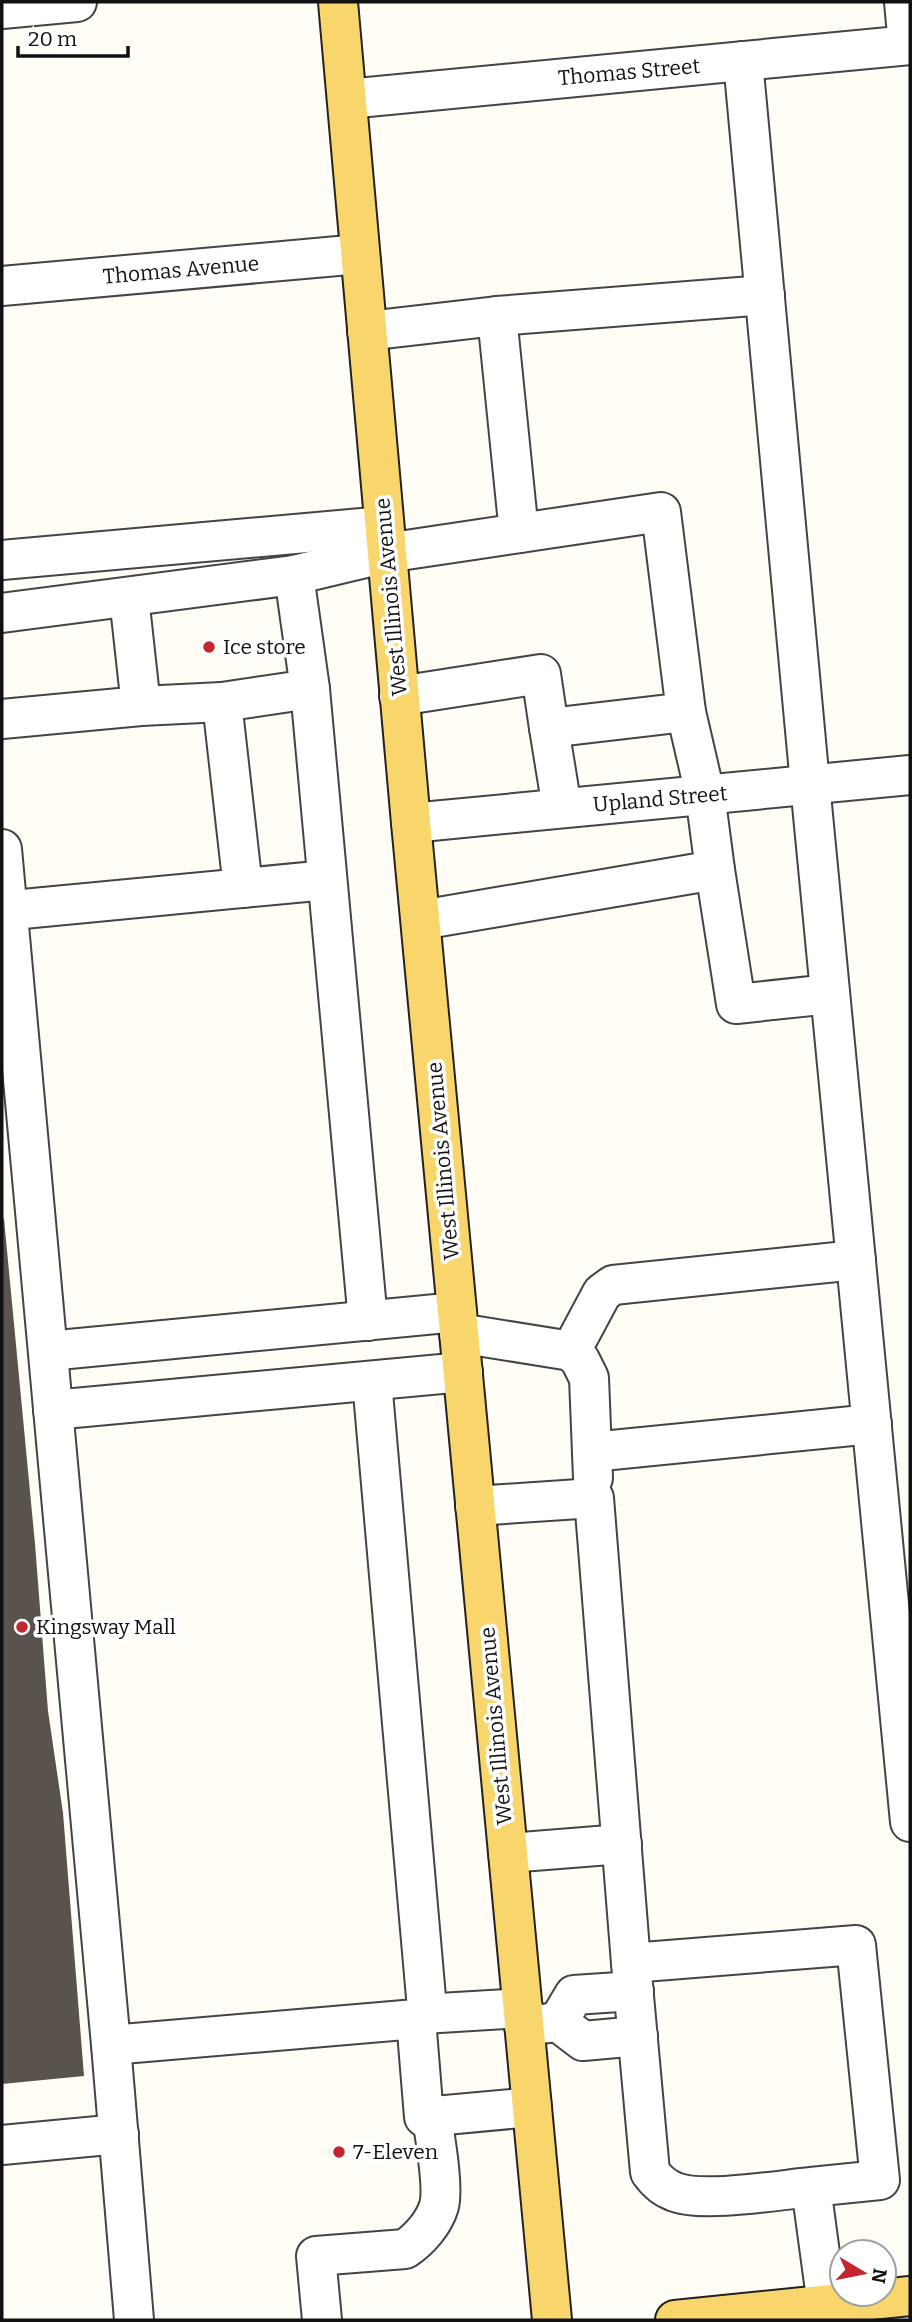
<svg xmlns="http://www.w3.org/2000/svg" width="912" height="2322" font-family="Bitter,serif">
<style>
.building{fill:#5a524d}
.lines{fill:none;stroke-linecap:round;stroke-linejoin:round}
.minor-casing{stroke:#444;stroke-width:42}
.major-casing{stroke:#222;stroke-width:42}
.minor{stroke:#fff;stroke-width:38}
.major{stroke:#f9d66b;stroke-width:38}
.poi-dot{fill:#c4262e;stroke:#fff;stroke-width:2.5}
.labels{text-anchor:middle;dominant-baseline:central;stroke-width:7;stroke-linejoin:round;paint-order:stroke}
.street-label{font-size:21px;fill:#111;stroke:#fff}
.poi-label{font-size:21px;fill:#111;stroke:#fff;text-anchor:start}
</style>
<rect width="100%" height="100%" fill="#fffdf5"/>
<polygon class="building" points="2,1219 4,1219 35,1544 48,1711 63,1813 84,2076 2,2084"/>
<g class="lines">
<defs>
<g id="minor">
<polyline points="904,2 908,45"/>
<polyline points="2,9 77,2"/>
<polyline points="743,61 810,784 910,1822"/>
<polyline points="347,99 910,45"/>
<polyline points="2,286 360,254"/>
<polyline points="497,316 765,295"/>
<polyline points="367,331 497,316 519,533"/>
<polyline points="2,560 384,526"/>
<polyline points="129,597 141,706 222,702"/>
<polyline points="2,613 294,575"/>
<polyline points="2,719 141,706"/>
<polyline points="549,728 562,808"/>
<polyline points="411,823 910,775"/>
<polyline points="2,849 111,2045"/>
<polyline points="715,870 736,1004 830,994"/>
<polyline points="243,888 222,702 310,689"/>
<polyline points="2,911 327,880"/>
<polyline points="421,920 715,870 705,794 686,712"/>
<polyline points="368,1321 310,689 294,575 386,553 661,512 686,712 549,728 541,674 399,696"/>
<polyline points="459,1333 571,1351 580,1360 589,1378 593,1478"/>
<polyline points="48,1351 457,1312"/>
<polyline points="571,1351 602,1293 613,1285 856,1260"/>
<polyline points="53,1410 463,1372"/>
<polyline points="592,1452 872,1424"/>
<polyline points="475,1506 594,1498 631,1963"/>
<polyline points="508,1853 622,1844"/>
<polyline points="423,2014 523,2008"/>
<polyline points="416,2019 424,2117 532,2107"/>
<polyline points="558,2022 574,1995 634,1991"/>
<polyline points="524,2026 558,2022 583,2041 638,2036"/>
<polyline points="2,2145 119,2134"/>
<path d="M811,2187C779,2190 703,2203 675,2192C664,2188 657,2182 650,2172L631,1963L856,1945L880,2180L811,2187L827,2305"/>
<polyline points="134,2320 111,2045 416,2019 427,2009 372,1381"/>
<path d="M322,2320L316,2256L405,2249C419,2240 434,2223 439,2206C444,2187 435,2138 432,2117"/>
</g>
<g id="major">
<polyline points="338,2 411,823 552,2320"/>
<polyline points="675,2320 910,2296"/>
</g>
</defs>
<use href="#minor" class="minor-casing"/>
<use href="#major" class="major-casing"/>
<use href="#minor" class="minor"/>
<use href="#major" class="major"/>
</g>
<g class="poi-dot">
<circle cx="209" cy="647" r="7"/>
<circle cx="22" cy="1627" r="7"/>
<circle cx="339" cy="2152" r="7"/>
</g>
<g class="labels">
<g class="street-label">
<text transform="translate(629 72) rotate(-5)">Thomas Street</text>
<text transform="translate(181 270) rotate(-5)">Thomas Avenue</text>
<text transform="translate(391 597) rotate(-95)">West Illinois Avenue</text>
<text transform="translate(660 799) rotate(-5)">Upland Street</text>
<text transform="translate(443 1161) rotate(-95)">West Illinois Avenue</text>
<text transform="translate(496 1726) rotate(-95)">West Illinois Avenue</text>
</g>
<g class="poi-label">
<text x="223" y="647">Ice store</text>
<text x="36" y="1627">Kingsway Mall</text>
<text x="353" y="2152">7-Eleven</text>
</g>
</g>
<rect width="912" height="2322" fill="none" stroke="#111111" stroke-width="7"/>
<g transform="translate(863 2273) rotate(100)"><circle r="33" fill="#ffffff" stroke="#a0a0a0" stroke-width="2"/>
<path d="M0-5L12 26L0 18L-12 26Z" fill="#c4262e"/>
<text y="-10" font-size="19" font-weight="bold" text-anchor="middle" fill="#111111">N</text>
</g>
<path d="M18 46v10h110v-10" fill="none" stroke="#111111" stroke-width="3.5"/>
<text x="28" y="46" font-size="21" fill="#111111" stroke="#ffffff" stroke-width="5" paint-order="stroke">20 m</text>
</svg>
